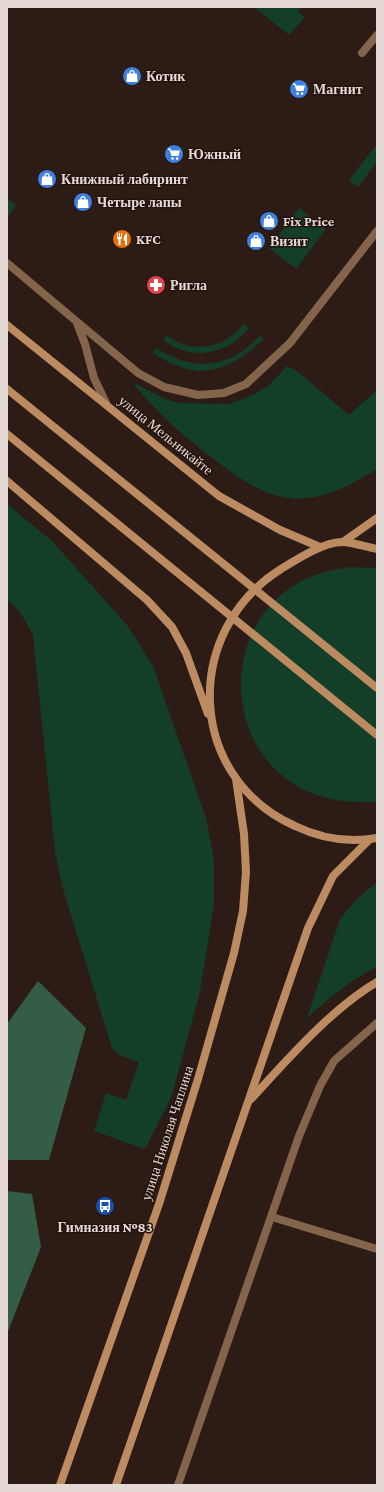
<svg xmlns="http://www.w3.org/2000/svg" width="384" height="1492" font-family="'Crimson Pro',serif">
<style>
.green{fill:#133e27}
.forest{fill:#335d45}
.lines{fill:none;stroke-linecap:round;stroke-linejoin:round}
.lane{stroke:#84654b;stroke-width:8}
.secondary{stroke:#bc8b61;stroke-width:8}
.secondary-bridge{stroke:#bc8b61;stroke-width:8}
.labels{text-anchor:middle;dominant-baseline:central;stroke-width:3;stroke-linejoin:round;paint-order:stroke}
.poi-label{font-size:14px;font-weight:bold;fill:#e5d9d5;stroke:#23130c;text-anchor:start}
.street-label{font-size:14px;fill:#e5d9d5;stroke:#23130c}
</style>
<rect width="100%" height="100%" fill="#2d1c15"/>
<g class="green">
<polygon points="254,7 301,7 298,12 305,17 289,35"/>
<polygon points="377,144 377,162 358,187 349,180"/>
<polygon points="7,198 16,205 7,218"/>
<polygon points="299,208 326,229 296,269 269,248"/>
<path d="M244,324L249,328C227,356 191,361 163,340L166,335C192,355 224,349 244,324Z"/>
<path d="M259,336L264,339C226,374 197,382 153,353L156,348C193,371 229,370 259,336Z"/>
<path d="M287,366L297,371L349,415L377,390V469C350,486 317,504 283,497C259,493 238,477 219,463C185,438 162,417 134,385L136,384L163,398L179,403L229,404L253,395L269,385Z"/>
<path d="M7,504L52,541L127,625L153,666L206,818L214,860V905L200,992L171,1098L145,1149L94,1131L106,1093L126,1100L139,1062L119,1055L112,1048L63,889L55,852L33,635C26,621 19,609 7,599Z"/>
<path d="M350,567L377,568V802C350,803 325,801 301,788C222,747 221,626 298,583C315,573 332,570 350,567Z"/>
<path d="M377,882V967C350,980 329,998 307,1018L340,919L357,899Z"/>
</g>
<g class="forest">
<polygon points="38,981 86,1028 49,1160 7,1160 7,1024"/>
<polygon points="7,1191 32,1194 41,1247 7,1334"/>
</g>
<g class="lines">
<g class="lane">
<polyline points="362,53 377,35"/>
<polyline points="7,263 138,373 164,387 198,395 224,393 246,384 290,343 377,231"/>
<polyline points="77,323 85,344 94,378 106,403"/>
<polyline points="272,1217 377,1249"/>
<polyline points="178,1485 299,1136 320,1086 334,1061 377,1023"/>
</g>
<g class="secondary">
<polyline points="7,325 219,496 280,530 320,547"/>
<polyline points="7,481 147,600 172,627 186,653 208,714"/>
<polyline points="343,542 377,518"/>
<path d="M377,549C366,547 355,543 344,542C325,541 297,559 281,569C182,631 186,777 295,826C320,838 349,843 377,838"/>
<path d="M251,1099C287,1060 331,1009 377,982"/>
<polyline points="60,1485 159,1204 198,1079 234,953 243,911 246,872 244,834 236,779"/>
<polyline points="116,1485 308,928 333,876 369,840"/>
</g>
<g class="secondary-bridge">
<polyline points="7,389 377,688"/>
<polyline points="7,434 377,735"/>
</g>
</g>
<defs>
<symbol id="shop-disc" viewBox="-11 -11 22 22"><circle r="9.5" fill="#3f7fe0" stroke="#23130c"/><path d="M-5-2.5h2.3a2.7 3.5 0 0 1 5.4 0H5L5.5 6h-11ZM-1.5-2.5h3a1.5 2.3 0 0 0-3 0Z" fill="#fff"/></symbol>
<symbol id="supermarket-disc" viewBox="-11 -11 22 22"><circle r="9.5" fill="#3f7fe0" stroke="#23130c"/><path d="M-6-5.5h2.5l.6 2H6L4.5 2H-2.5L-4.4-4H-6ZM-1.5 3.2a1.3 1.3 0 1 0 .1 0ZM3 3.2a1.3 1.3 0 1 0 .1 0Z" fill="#fff"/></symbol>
<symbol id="restaurant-disc" viewBox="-11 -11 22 22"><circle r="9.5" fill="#e8710a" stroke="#23130c"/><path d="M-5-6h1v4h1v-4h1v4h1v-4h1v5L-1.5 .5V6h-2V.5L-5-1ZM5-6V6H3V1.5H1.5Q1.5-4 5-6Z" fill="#fff"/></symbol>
<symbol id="pharmacy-disc" viewBox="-11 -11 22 22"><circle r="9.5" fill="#e0444e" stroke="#23130c"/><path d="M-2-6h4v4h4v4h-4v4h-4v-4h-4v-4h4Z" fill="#fff"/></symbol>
<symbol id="bus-disc" viewBox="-11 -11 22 22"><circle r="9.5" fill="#1a4fb4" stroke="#23130c"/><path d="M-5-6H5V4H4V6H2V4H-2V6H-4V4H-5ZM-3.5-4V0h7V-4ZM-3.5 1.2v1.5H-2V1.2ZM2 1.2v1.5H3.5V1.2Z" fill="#fff"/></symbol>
</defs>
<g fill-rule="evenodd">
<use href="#shop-disc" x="121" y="65" width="22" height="22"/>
<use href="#supermarket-disc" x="288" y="78" width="22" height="22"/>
<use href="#supermarket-disc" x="163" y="143" width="22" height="22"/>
<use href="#shop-disc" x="36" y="168" width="22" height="22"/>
<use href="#shop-disc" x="72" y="191" width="22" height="22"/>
<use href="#shop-disc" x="258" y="210" width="22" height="22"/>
<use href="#restaurant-disc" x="111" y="228" width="22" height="22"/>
<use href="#shop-disc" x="245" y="230" width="22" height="22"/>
<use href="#pharmacy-disc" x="145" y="274" width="22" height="22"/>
<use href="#bus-disc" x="94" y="1195" width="22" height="22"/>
</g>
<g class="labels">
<g class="poi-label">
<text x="146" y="76">Котик</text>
<text x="313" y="89">Магнит</text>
<text x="188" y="154">Южный</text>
<text x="61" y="179">Книжный лабиринт</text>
<text x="97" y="202">Четыре лапы</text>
<text x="283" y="221">Fix Price</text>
<text x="136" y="239">KFC</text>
<text x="270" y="241">Визит</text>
<text x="170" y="285">Ригла</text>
<text x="105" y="1227" text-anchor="middle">Гимназия №83</text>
</g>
<g class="street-label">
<text transform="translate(166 435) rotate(39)">улица Мельникайте</text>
<text transform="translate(167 1133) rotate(-72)">улица Николая Чаплина</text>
</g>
</g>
<rect width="384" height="1492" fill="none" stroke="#e5d9d5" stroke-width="16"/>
</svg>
